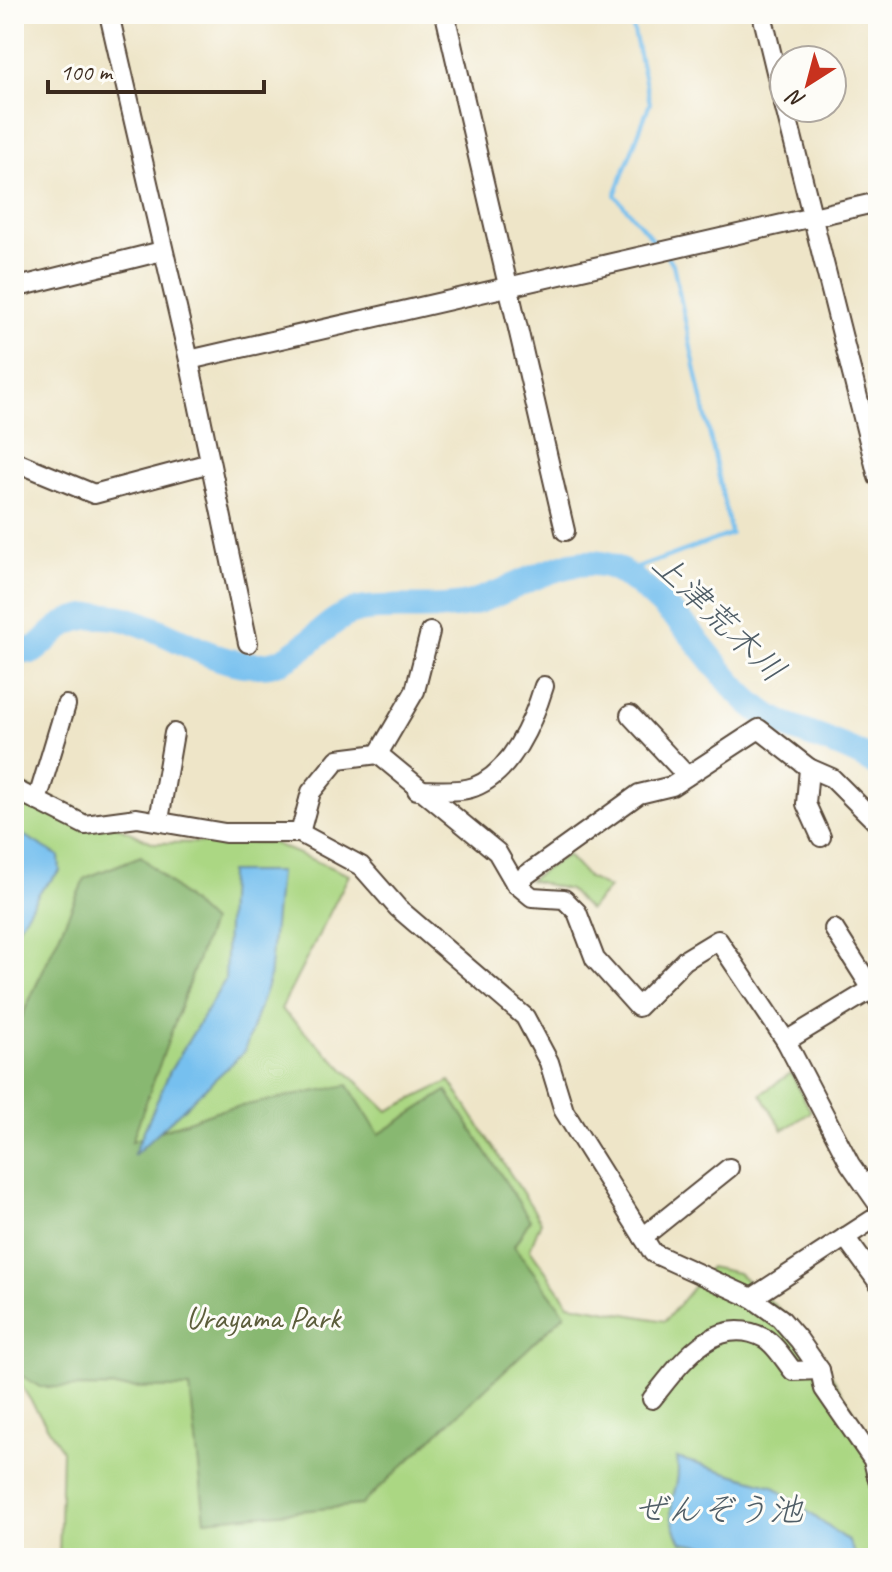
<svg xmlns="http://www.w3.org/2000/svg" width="892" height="1572" font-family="Caveat,'Klee One',sans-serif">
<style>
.green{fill:#abd783;stroke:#738050;stroke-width:2}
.forest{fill:#88b871;stroke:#627148;stroke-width:2}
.water{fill:#76c0ef;stroke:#587586;stroke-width:2}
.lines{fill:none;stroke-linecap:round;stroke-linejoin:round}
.stream{stroke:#76c0ef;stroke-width:4}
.river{stroke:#76c0ef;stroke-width:26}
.minor-casing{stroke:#564638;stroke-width:22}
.minor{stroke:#fff;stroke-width:18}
.labels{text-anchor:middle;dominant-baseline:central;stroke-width:6;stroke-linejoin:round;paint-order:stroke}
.park-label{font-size:32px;fill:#5d5e3c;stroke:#fdfcf7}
.water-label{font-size:34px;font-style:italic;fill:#505e67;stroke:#fdfcf7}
</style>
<rect width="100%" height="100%" fill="#fdfcf7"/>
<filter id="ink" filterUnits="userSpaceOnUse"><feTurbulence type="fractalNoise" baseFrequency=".0125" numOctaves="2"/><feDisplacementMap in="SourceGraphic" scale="16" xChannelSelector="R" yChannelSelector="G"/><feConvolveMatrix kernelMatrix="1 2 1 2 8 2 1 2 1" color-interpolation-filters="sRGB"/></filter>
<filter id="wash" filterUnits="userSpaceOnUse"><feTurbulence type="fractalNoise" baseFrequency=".006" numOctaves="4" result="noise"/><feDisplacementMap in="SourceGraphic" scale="32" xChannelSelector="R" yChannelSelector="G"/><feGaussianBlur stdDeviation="1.8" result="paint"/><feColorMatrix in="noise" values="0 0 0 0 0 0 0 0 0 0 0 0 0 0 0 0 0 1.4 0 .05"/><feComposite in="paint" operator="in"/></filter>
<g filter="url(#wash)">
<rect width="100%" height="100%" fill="#eee5c8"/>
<g class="green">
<polygon points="14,781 154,843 270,842 349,875 281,1009 388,1111 450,1081 541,1221 530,1249 569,1304 665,1321 710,1267 738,1273 803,1330 878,1450 878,1558 59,1558 62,1450 19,1382 14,1381"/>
<polygon points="567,855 588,878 609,888 589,910 569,890 529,880"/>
<polygon points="791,1073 811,1112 783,1130 761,1094"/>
</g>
<polygon class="forest" points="141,856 211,922 132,1141 216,1111 348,1085 379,1134 447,1091 530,1220 514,1246 565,1314 361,1505 205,1520 190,1388 40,1387 14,1371 14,1034 85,878"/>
<g class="water">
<polygon points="18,832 59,856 60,871 41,890 14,934 14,834"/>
<polygon points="229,872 279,872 269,980 244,1052 133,1156 170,1071 225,980"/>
<path d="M677,1458L773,1486L849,1542L857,1558H748L737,1550L681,1542C658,1499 683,1496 677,1458Z"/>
</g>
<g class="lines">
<g class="stream">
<polyline points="630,14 650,103 615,195 659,247"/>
<polyline points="623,573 731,534 673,264 667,257"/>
</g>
<path class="river" d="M14,648L33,651C46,642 56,627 71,621C139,596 194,667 261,665C302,664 322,618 359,610C393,604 428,611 462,605C507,597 566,549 612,567C633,576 652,595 669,611C702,640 723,682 758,709C789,734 840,739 878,765"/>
</g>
</g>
<g filter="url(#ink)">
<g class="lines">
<defs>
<g id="minor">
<polyline points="109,14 189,360 248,643"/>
<polyline points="445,14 565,531"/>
<polyline points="762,14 784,105"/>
<polyline points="785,108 878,477"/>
<polyline points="14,288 162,251"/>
<polyline points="189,360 878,202"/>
<polyline points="14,461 94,494 210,463"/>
<polyline points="630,715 687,776"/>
<polyline points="378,754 415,691 430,632"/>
<polyline points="809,768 832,778 878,824"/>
<polyline points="14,789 85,825 137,818 225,833 300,833 361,866 398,908 525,1017 549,1062 564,1111 653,1253 752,1298 780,1318 799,1340 820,1370 824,1389 873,1460 878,1480"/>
<path d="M417,790C434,790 458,793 474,787C511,773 533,722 544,686"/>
<polyline points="37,801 66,705"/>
<polyline points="159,820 174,733"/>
<polyline points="300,833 311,792 338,759 378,754 497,852 515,883 532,897 564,899 577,912 595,959 638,1007 685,960 718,940 786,1041 850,1164 878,1204"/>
<polyline points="515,883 639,794 672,786 759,729 809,768 806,804 821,837"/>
<polyline points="834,929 872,989"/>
<polyline points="786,1041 872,989 878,999"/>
<polyline points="643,1237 729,1168"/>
<polyline points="845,1237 878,1282"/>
<polyline points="752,1298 878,1216"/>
<path d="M652,1399C679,1366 714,1312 764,1338C775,1344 785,1361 793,1371L820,1370"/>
</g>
</defs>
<use href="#minor" class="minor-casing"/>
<use href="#minor" class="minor"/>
</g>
</g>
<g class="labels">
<g class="park-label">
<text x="263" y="1317">Urayama Park</text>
</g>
<g class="water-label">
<text transform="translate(719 617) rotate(44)">上津荒木川</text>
<text x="718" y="1509">ぜんぞう池</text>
</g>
</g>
<rect width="892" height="1572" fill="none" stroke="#fdfcf7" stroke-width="48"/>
<g transform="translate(808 84) rotate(216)"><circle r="38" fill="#fdfcf7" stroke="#afa8a0" stroke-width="2"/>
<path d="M0-6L14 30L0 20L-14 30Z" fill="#c8321e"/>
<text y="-12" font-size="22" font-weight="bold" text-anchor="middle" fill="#3b2a1e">N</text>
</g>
<path d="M48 80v12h216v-12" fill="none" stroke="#3b2a1e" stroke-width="4"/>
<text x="60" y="80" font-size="24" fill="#3b2a1e" stroke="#fdfcf7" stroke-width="6" paint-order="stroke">100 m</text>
</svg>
